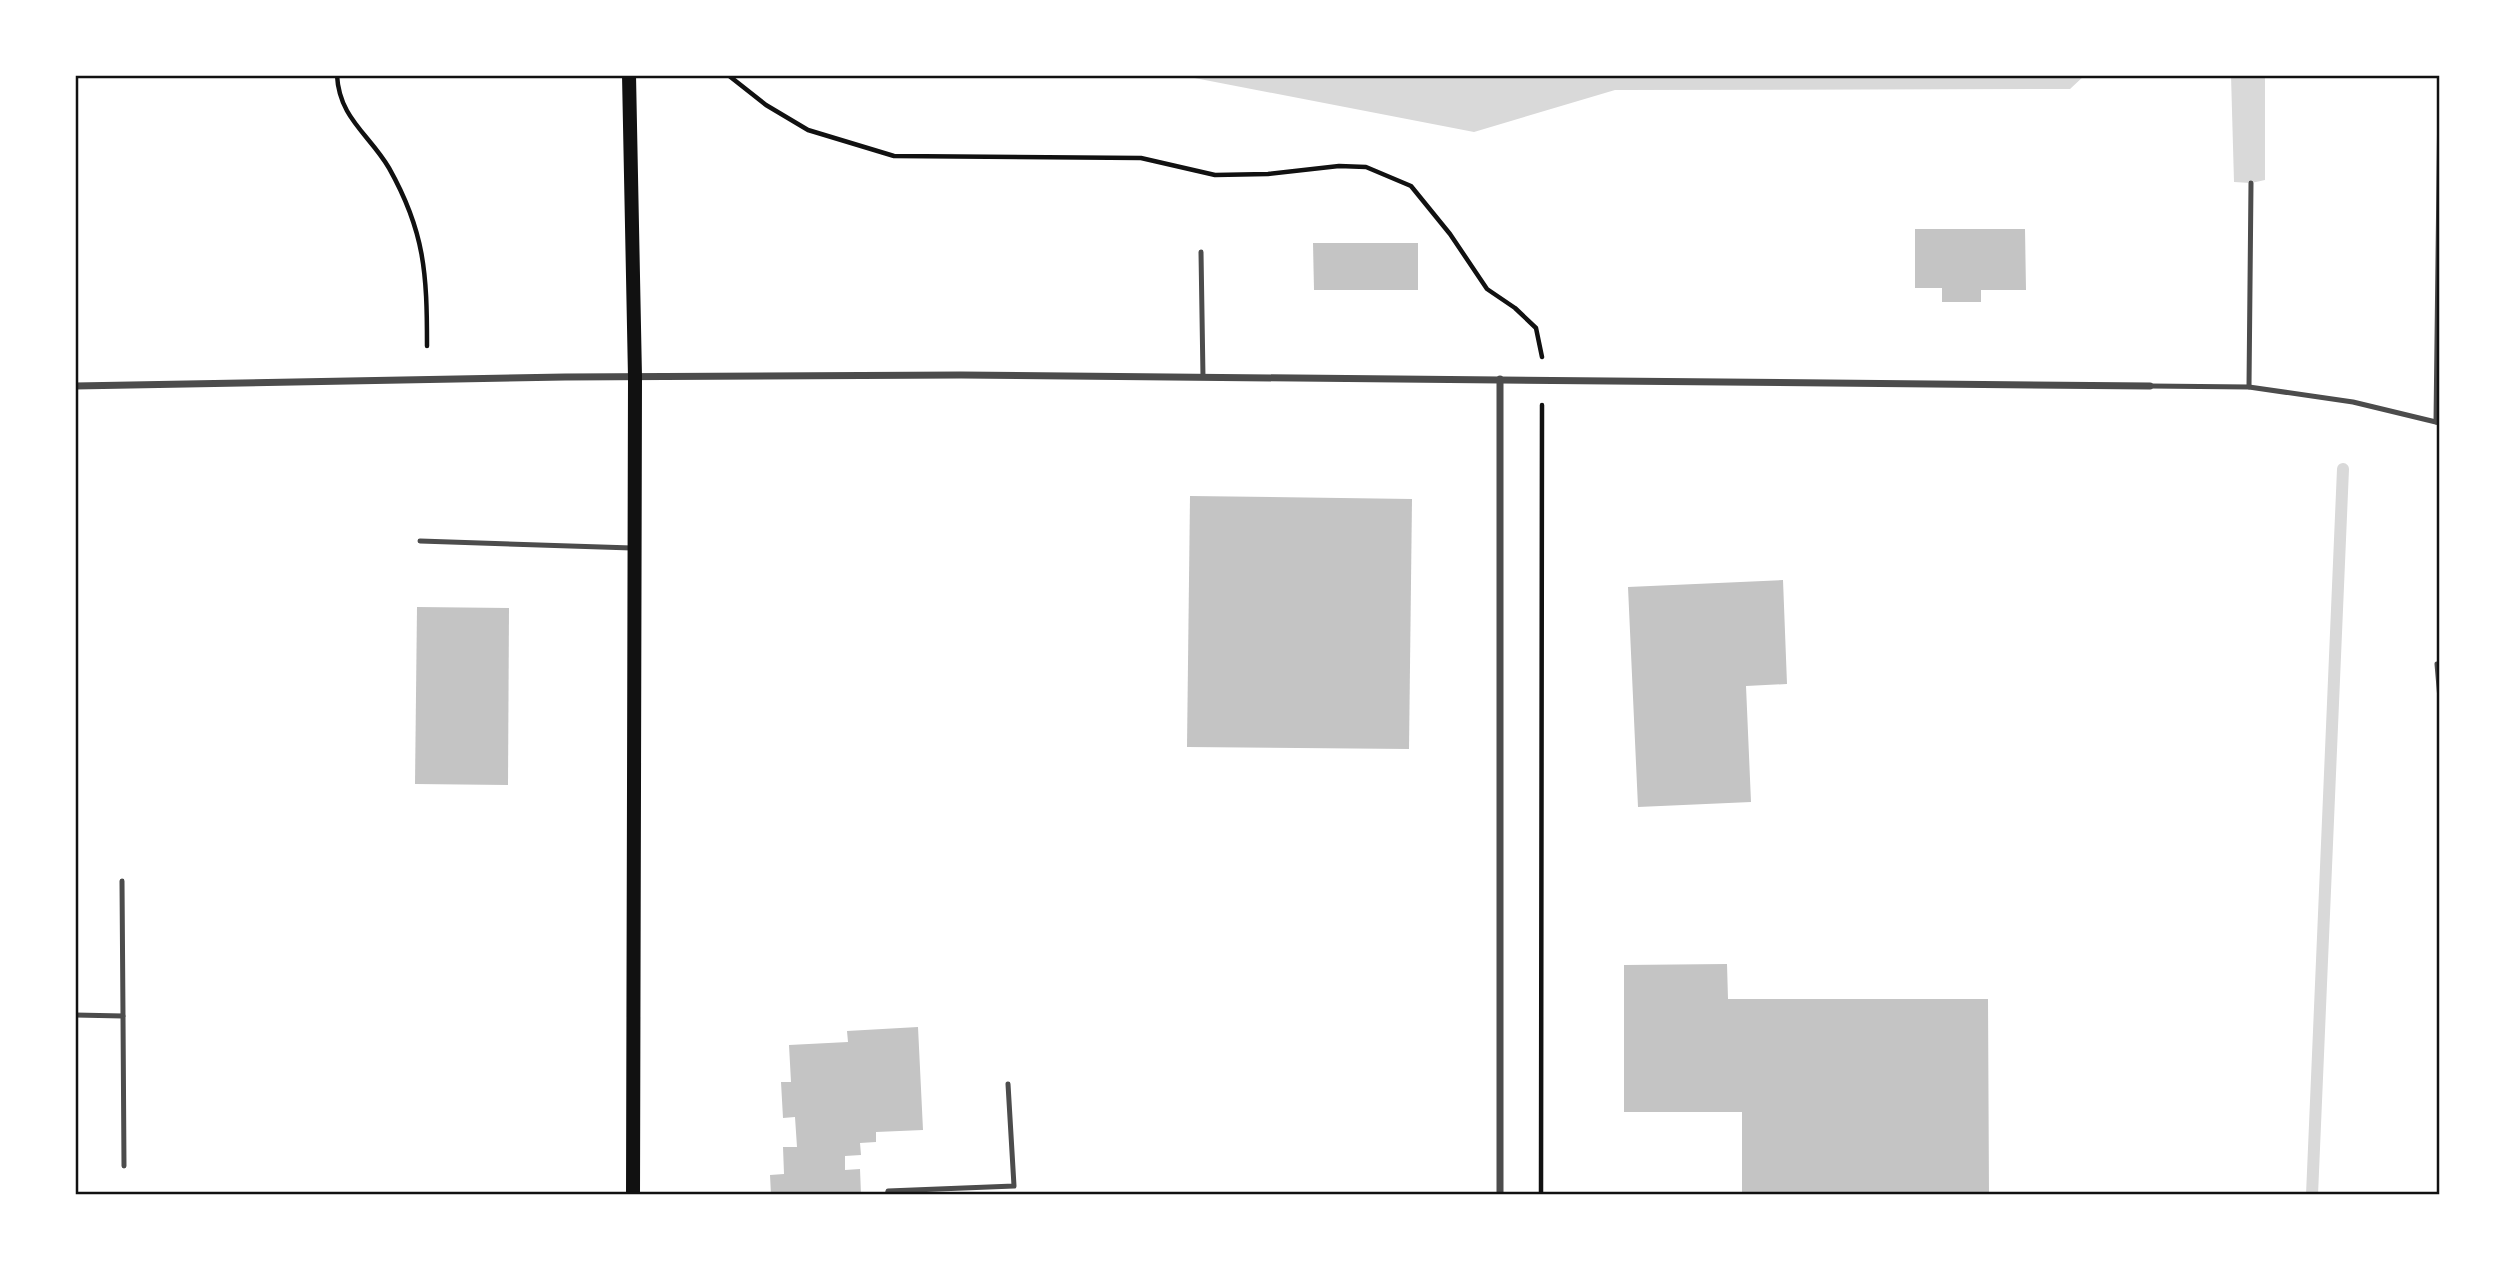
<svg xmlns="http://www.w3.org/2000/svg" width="2515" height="1270" font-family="Karla,sans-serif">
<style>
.water{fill:#d9d9d9}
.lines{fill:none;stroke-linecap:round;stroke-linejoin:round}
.stream{stroke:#d9d9d9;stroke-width:12}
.building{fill:#c4c4c4}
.path{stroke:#111;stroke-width:4.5}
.service{stroke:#4c4c4c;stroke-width:5}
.minor{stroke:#4c4c4c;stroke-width:7}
.secondary{stroke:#111;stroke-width:14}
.neatline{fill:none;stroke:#111;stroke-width:2.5}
</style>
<rect width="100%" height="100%" fill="#fff"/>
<g class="water">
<polygon points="1179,75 2085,75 2070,89 1615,90 1474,132"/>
<polygon points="2231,75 2265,75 2265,180 2251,183 2234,182"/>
</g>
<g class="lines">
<polyline class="stream" points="2312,1195 2343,469"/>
</g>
<g class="building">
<polygon points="1915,229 2025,229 2026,290 1981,290 1981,302 1942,302 1942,288 1915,288"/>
<polygon points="1313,243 1418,243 1418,290 1314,290"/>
<polygon points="1190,496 1412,499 1409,749 1187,747"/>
<polygon points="1783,580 1787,684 1746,686 1751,802 1638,807 1628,587"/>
<polygon points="417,607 509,608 508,785 415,784"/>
<polygon points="1727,964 1728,999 1988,999 1989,1195 1742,1195 1742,1112 1624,1112 1624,965"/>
<polygon points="918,1027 923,1130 876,1132 876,1142 860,1143 861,1155 845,1156 845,1170 860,1169 861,1195 771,1195 770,1175 784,1174 783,1147 797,1147 795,1117 783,1118 781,1082 791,1082 789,1045 848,1042 847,1031"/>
</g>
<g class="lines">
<g class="path">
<path d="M337,75C339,118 369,134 389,168C425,232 427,274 427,346"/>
<polyline points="728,75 766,105 808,130 894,156 1141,158 1215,175 1268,174 1339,166 1366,167 1411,186 1450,234 1487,289 1515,308 1536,328 1542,357"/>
<polyline points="1541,1195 1542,405"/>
</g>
<g class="service">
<polyline points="1201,252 1203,377"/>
<polyline points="2150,386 2249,387 2353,402 2440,423"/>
<polyline points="2249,387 2251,183"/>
<polyline points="2436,422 2440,94"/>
<polyline points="420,541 632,548"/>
<polyline points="2437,664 2440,699"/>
<polyline points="75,1015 123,1016 122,881"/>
<polyline points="123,1016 124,1166"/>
<polyline points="887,1195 888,1191 1014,1186 1008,1084"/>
</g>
<g class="minor">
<polyline points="1500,379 1500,1195"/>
<polyline points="75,386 565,377 961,375 2150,386"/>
</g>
<polyline class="secondary" points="629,75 635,377 633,1195"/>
</g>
<rect width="2515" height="1270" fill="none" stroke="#ffffff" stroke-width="154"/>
<rect x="77" y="77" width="2361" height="1116" class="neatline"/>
</svg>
